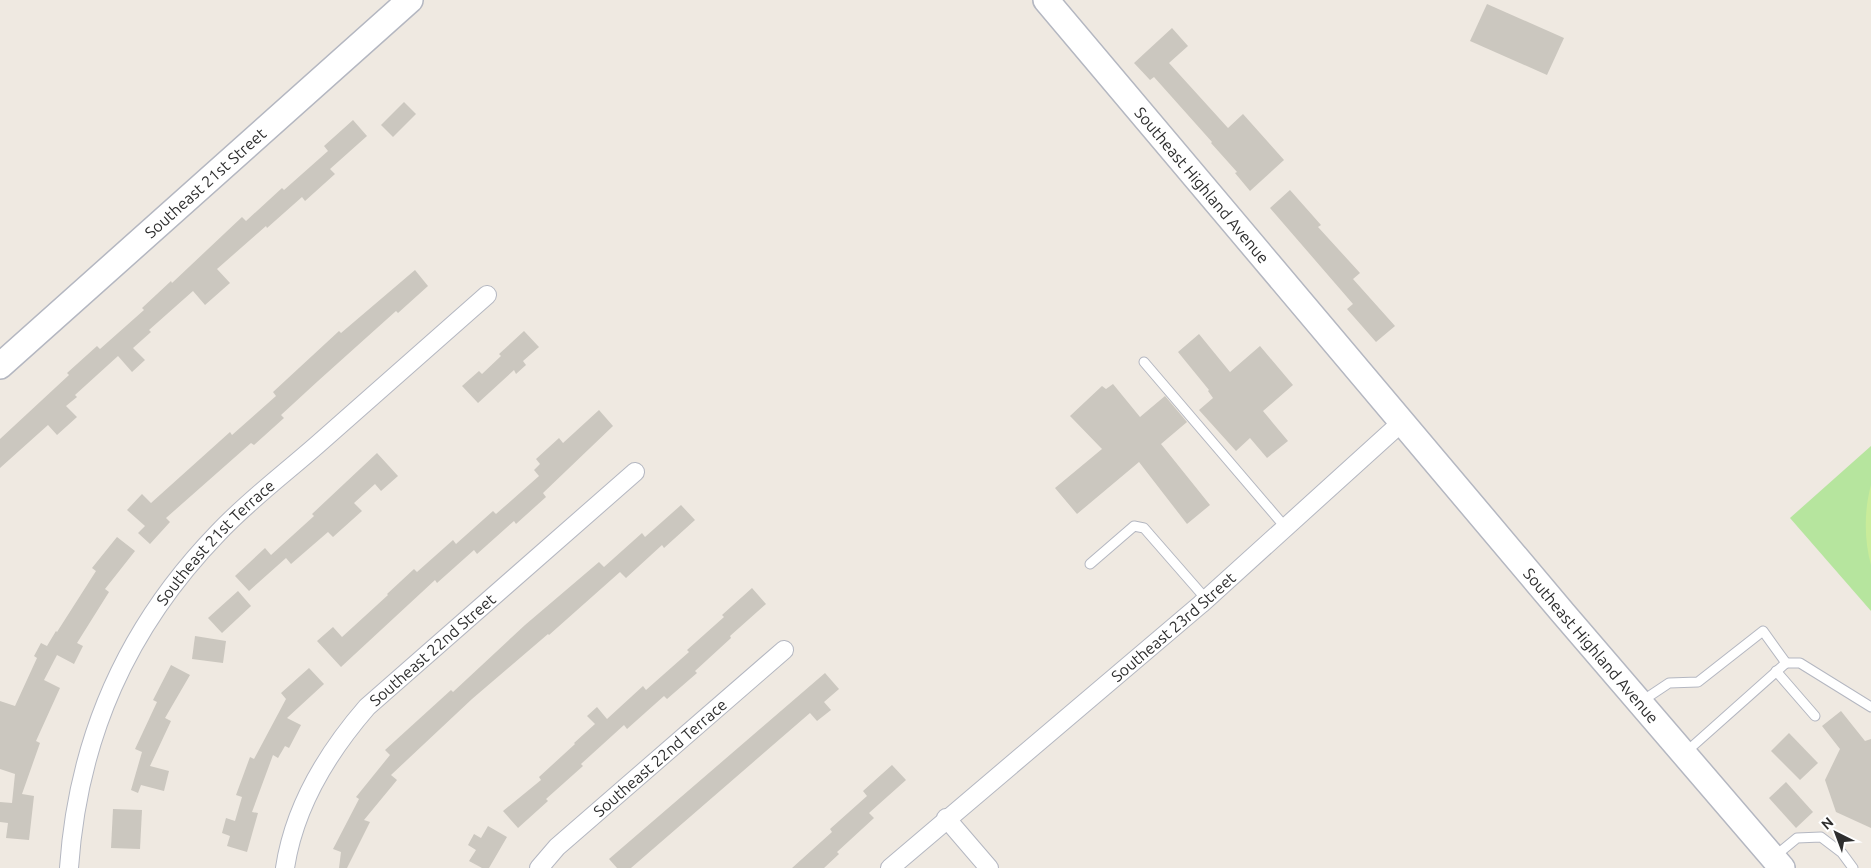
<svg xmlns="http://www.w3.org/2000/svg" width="1871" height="868" font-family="Ubuntu,sans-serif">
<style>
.green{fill:#b6e59e}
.pitch{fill:#c9ec9a}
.building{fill:#cbc7bf}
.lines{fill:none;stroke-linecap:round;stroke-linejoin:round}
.lane-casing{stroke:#b4b7c1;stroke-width:11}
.street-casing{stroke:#b4b7c1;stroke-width:20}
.secondary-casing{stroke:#b4b7c1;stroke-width:28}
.lane{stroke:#fff;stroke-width:9}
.street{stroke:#fff;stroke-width:18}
.secondary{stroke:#fff;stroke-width:25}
.labels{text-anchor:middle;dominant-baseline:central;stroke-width:5;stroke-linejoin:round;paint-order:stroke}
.street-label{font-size:16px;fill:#2e2e2e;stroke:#fff}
</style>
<rect width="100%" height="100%" fill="#efe9e1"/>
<polygon class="green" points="1871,446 1871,611 1790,518"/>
<path class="pitch" d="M1871,485V565C1864,540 1864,510 1871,485Z"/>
<g class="building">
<polygon points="1487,4 1564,38 1547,75 1470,41"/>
<polygon points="1172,28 1188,46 1169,63 1228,128 1243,114 1284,160 1250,191 1235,173 1237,172 1211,143 1212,142 1154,77 1150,80 1134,63"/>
<polygon points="404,102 416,114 393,137 381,125"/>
<polygon points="353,120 367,136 330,169 335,174 305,201 302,197 267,228 266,226 217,269 230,283 205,305 193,291 149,330 151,332 133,348 145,360 132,372 118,356 75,395 77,397 66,406 77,417 57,435 48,425 0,468 0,439 69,375 67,373 97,346 100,349 144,310 142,308 171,281 172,283 242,217 246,221 282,188 284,190 328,151 324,146"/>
<polygon points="1290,190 1321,225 1318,227 1360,273 1353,279 1395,326 1376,342 1347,309 1353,304 1270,208"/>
<polygon points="415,270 428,286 398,313 396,311 318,381 281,415 284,418 254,445 251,443 166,518 170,522 150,544 138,533 145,526 127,510 142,494 151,503 230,432 232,435 276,396 273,392 339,331 341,333"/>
<polygon points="524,331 539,347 523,361 526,365 516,374 514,370 478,403 462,386 479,371 482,374 501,356 499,354"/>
<polygon points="1199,334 1230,372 1260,346 1293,385 1263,411 1288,441 1267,458 1250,438 1236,451 1199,410 1213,398 1208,391 1209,390 1178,352"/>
<polygon points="1113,384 1140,417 1165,396 1187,422 1161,444 1210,505 1187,524 1139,462 1077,514 1055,488 1102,449 1070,416 1102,386 1106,389"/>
<polygon points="599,410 613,426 543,493 546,497 516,524 514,521 477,554 474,550 437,583 435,580 341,667 317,641 333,627 342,637 388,595 387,594 414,569 417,572 453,540 456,544 493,511 496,514 539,476 534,470 540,464 536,459 559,438 563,443"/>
<polygon points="377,453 398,476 381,491 375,484 354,503 362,511 333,537 328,532 291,564 286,558 249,591 235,576 265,548 271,555 314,516 312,514"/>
<polygon points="681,505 695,520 664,548 662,545 626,578 620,572 549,635 548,634 472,699 391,775 397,780 364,820 370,822 347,868 339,868 341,852 333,849 359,799 356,797 390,755 385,750 451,690 453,692 525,625 599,562 604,567 642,533 645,537"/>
<polygon points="117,537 135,551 105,589 109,592 77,643 83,646 74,664 57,655 44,680 60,688 36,741 40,743 22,794 34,796 29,840 6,838 8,823 0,822 0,802 12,803 15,774 0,769 0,701 15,706 37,658 34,656 41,643 47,646 56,631 57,632 96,571 92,568"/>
<polygon points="752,588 766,604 730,636 731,638 695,671 697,673 667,699 664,696 627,729 624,725 581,764 583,766 546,799 548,801 518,828 503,811 541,780 539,777 575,744 574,743 595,724 587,716 597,707 607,719 643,686 646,690 689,652 687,650 724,617 722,615"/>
<polygon points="238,591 251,606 222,633 208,618"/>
<polygon points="195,636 226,641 223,663 192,659"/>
<polygon points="171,665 190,675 165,718 171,721 150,766 169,771 164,791 141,785 138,793 131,790 142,752 135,749 157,702 153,700"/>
<polygon points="309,668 324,684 287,718 301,725 289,748 285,746 278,758 273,755 252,812 258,813 247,852 227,846 230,836 222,833 226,818 235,821 242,797 236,795 250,757 254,759 286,699 281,693"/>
<polygon points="825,673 839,689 824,702 831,710 817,721 810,713 631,868 617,868 609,859"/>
<polygon points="1841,711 1865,741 1871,739 1871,828 1836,812 1825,780 1840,749 1822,726"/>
<polygon points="1789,733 1818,763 1800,780 1771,751"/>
<polygon points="892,765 906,780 869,813 874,818 837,852 839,854 824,868 792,868 832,832 830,829 867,796 863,791"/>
<polygon points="1786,782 1813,812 1796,828 1769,798"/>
<polygon points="113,809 142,810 140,849 111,848"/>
<polygon points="488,826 507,837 489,868 482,868 469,861 476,850 468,845 474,834 481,838"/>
</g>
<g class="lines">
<defs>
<g id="lane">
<polyline points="1144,362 1286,528"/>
<polyline points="1090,564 1134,526 1144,528 1206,599"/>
<polyline points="1786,663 1800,663 1871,707"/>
<polyline points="1776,671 1815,716"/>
<polyline points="1642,701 1669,683 1698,682 1763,631 1786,663 1686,752"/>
<polyline points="1774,857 1797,838 1821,837 1842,853 1853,868"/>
</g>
<g id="street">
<polyline points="946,818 989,868"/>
<path id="s1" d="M69,868C78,737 127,627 218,533C248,501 284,474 317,445C374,395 430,345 487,295"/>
<path id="s2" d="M285,868C294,808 328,752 367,707L635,472"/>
<path id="s3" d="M539,868L557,847L784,650"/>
<path id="s4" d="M890,868L1201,604L1402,422"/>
</g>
<g id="secondary">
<path id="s5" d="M1046,0L1563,613L1782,868"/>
<path id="s6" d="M0,366L410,0"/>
</g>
</defs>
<use href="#lane" class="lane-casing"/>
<use href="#street" class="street-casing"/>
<use href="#secondary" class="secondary-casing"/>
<use href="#lane" class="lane"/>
<use href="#street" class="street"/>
<use href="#secondary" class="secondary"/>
</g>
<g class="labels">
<g class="street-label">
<text stroke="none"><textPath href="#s6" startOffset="275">Southeast 21st Street</textPath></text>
<text stroke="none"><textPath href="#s5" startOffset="242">Southeast Highland Avenue</textPath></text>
<text stroke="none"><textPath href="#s1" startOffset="366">Southeast 21st Terrace</textPath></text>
<text stroke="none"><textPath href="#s4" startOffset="372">Southeast 23rd Street</textPath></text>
<text stroke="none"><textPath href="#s5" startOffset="845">Southeast Highland Avenue</textPath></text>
<text stroke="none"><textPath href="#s2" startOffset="270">Southeast 22nd Street</textPath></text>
<text stroke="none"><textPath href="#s3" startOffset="164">Southeast 22nd Terrace</textPath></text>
</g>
</g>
<g transform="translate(1836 833) rotate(318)" stroke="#ffffff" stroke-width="4" paint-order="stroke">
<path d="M0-4L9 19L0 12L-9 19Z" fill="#2e2e2e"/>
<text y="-8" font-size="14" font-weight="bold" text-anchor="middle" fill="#2e2e2e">N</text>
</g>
</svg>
